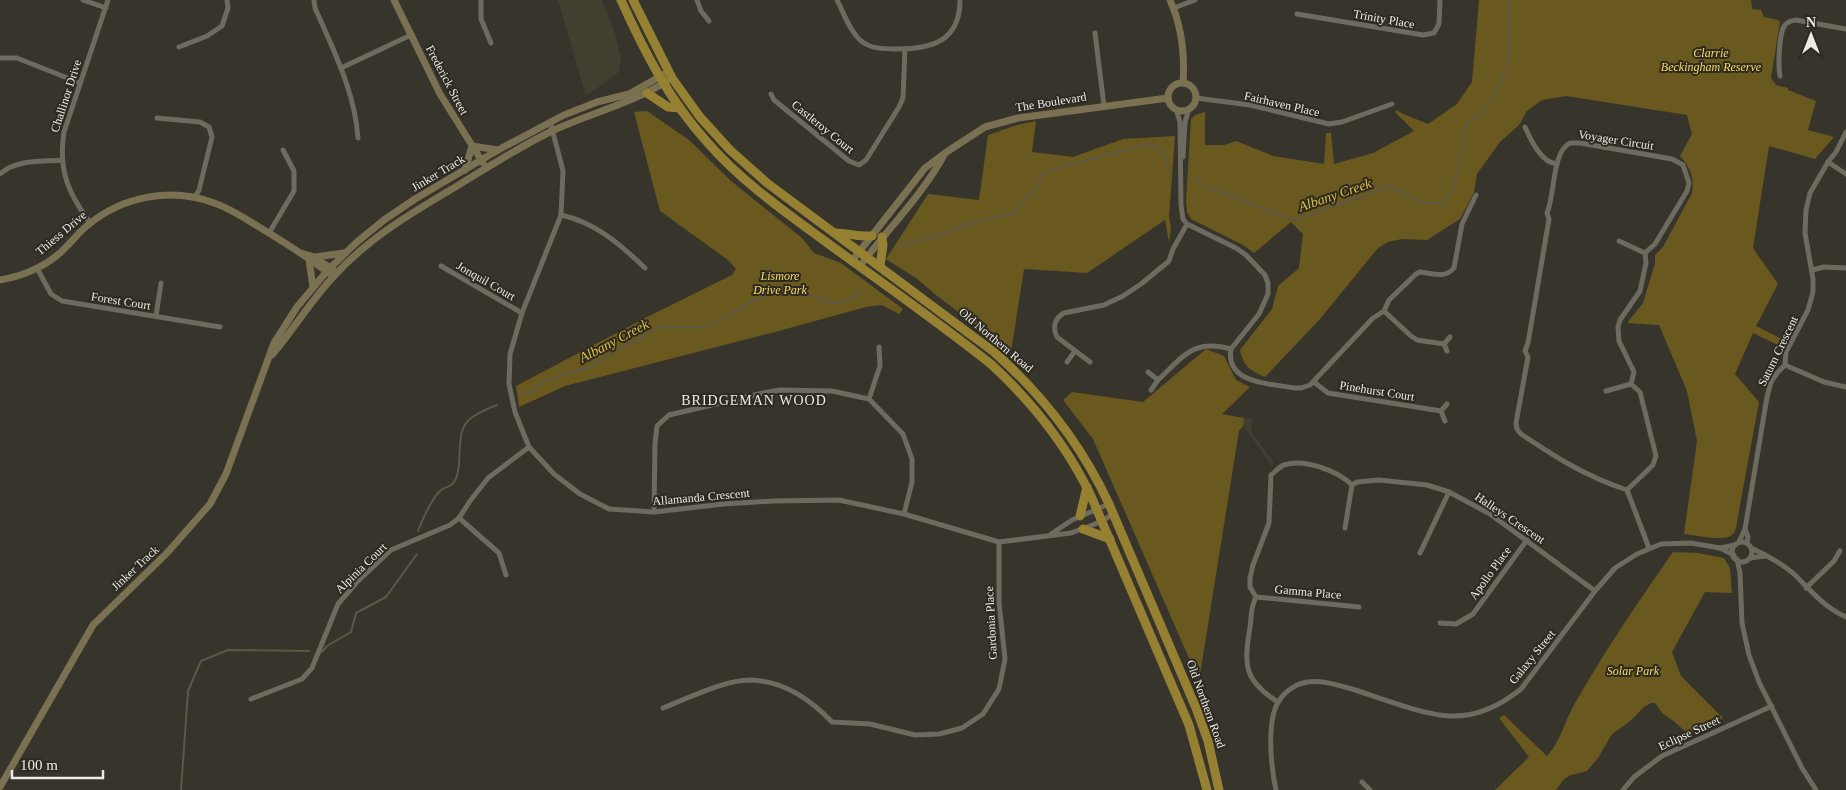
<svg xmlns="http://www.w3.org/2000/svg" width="1846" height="790" font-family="'Times New Roman',serif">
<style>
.built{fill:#423f30}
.green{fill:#69591f}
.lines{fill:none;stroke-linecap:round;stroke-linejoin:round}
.stream{stroke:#5e5745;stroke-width:2}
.street{stroke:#6d6a60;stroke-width:5}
.secondary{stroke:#797152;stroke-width:7}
.highway{stroke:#968032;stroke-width:9}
.labels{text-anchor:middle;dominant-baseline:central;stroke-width:4;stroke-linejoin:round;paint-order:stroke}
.street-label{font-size:12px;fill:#edebe5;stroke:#2d2a21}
.park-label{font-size:12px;font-style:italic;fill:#fedb63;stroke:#2d2a21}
.water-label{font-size:14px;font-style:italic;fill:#e2c044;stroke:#2d2a21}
.neighbourhood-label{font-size:14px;letter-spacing:1px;fill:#edebe5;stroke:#2d2a21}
</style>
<rect width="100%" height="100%" fill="#37342b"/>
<g class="built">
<polygon points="558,0 602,0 614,30 621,57 619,72 586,96"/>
<polygon points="1244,418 1253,419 1251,431 1274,463 1272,465 1243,426"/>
</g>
<g class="green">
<path d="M1479,0H1751L1752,9L1761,10L1764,17L1778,20L1780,22L1771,78L1776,85L1788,88V90L1816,101L1808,130L1834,137L1815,159L1769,146L1753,248L1778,284L1756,326L1782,339L1778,345L1753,333L1735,374L1759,402L1738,516C1737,522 1737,531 1732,535C1724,542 1695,535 1684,534L1697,441L1687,391L1659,325L1627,323L1643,303L1655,263V255L1663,247L1692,193C1695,178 1690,167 1680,156L1692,134L1687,115L1566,96L1542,100L1527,111L1519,125L1500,142L1477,174L1474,192L1460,219L1427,240L1402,239L1388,242L1378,248L1320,319L1265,377C1251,371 1243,366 1240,350L1272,309L1278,286L1299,268L1303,234L1291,222L1254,253L1243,245L1191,219L1187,212L1186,201L1191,119L1195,115L1205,112V145H1224L1236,141L1273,156L1324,164L1326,133H1331L1334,164L1373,153L1414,131L1395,112L1397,110L1401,113L1428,124L1457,104L1472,82Z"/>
<polygon points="647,111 689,140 731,181 802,238 814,253 841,263 903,309 899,314 882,305 866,307 775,332 565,386 519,407 516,386 645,318 732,275 736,269 728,260 660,211 634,112"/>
<polygon points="1036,121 1032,152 1073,157 1123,139 1175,136 1169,217 1171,227 1169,242 1165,220 1087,273 1024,269 1011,352 936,295 916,278 886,259 928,194 979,200 988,135 1017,125"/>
<polygon points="1206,349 1224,356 1236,380 1250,387 1222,414 1244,418 1243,426 1239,431 1199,681 1093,439 1063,400 1072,392 1143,402"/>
<path d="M1673,552L1698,553L1724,558L1730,568L1732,593L1705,592L1672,652L1681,676L1723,718L1688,734L1675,722L1663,714L1655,703H1651L1644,707L1629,722L1612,734L1598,758L1587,771L1571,775L1564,779L1556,790H1495L1529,757L1499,718L1504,715L1547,756C1560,742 1565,721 1574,705C1604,652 1638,602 1673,552Z"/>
</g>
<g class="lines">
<g class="stream">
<polyline points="1194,179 1210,188 1294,220 1388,187 1400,190 1421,202 1443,204 1454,188 1467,123 1484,112 1506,72 1509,60 1509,0"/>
<polyline points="899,245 937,236 977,221 1013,214 1034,190 1042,175 1054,169 1151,143 1164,152 1167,166 1170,171"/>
<polyline points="522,395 534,391 538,385 549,379 590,367 623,346 661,327 703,327 714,323 751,302 772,293 805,293 825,301 836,303 851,299 859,293"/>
<path d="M418,531C422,520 432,498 441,490C445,487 451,487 454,482C458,477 458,470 459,464C461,425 459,420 497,405"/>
<polyline points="322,652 327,646 351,632 356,613 386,597 417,554"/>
<polyline points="181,790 188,691 201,661 228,650 309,651"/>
</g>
<g class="street">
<polyline points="83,0 106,8"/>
<path d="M314,0L315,8C333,49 355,92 358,138"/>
<polyline points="481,0 481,19 491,43"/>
<polyline points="697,0 701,11 709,21"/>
<path d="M837,0C844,13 849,30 860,40C870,49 884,49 897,49C932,49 960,41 960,0"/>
<polyline points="1174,8 1195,0"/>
<polyline points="1297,14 1423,35 1434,33 1439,24 1440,0"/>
<polyline points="1095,33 1104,106"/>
<polyline points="179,47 207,36 222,26 228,8 227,0"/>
<polyline points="0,58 17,58 80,83"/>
<polyline points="341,68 411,35"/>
<path d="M1780,76C1778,66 1779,32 1785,25C1788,21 1791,21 1796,20L1846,29"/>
<polyline points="771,94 774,100 849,161 859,165 866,160 899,107 903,98 905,49"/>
<polyline points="1196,98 1250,105 1329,124 1342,122 1392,104"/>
<path d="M1176,109L1180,122L1181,205L1183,219L1187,224L1236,248L1246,255L1265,275L1268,283V294L1259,314L1231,349C1225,384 1272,384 1295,388H1301L1310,385L1373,318L1384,311L1389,300L1416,274L1420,272C1432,273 1445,279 1454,268L1462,224L1476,195"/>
<polyline points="157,118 200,122 209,127 212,137 199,190 195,197"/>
<polyline points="550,121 563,171 561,215 522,313 510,354 509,384 515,412 529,447 554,474 580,494 609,509 654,512 724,504 774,501 839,500 904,514 999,542 1071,533 1095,524 1114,514"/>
<path d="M1525,127C1531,140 1541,163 1557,164"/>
<path d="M1570,143H1580L1672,159L1683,165L1689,183L1687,191L1655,244L1645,253L1646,263L1640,291L1620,320L1618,327L1619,341L1634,372L1631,384L1640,392L1656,456L1653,465L1627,490C1585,476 1557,458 1521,434L1517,429L1516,423L1528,357L1525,351L1528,343L1549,219L1547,213C1555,195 1552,151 1570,143Z"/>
<polyline points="1183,157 1185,122 1189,109"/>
<polyline points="1828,162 1846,174"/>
<path d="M0,174C17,159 41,162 62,160"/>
<path d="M561,215C595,222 621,245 645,268"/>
<path d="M90,223C68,193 58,170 64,132L108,0"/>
<polyline points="269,233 294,191 294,171 283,150"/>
<polyline points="1619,241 1645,253"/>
<polyline points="441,266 522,313"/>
<polyline points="37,268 51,294 62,301 220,327"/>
<polyline points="1812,270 1824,267 1846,268"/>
<polyline points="1384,311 1411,336 1417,340 1444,344"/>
<polyline points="156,316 161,283"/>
<polyline points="1447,351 1444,344 1450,337"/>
<polyline points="1067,362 1075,351"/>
<path d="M1090,362L1057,337C1052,327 1055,318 1064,313L1104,305L1123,296L1141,284L1169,261L1173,249L1187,224"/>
<polyline points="1785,365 1824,382 1846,387"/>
<polyline points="1148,372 1158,380 1151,390"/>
<path d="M1158,380C1183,357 1193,338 1231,349"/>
<polyline points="1314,382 1328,393 1441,411"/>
<polyline points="1606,391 1631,384"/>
<polyline points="869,399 880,366 879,347"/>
<polyline points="1445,421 1441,411 1447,404"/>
<polyline points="1627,490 1649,548"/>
<polyline points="654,512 655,444 657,426 669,415 768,392 780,390 832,391 869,399 903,434 912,459 912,482 904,514"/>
<polyline points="459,518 499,553 506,575"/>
<polyline points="1345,528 1352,485"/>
<polyline points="1745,529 1748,537 1747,543"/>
<polyline points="1051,534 1072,520 1109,504"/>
<polyline points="1739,542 1745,529 1767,397 1771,382 1777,373 1785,365 1786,352 1808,310 1813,292 1813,279 1805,233 1806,210 1810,193 1828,162 1836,152 1846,132"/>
<circle cx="1742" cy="552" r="10"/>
<polyline points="1720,548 1734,555"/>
<path d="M1751,548C1766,555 1782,563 1795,575C1811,591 1824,607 1846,617"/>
<polyline points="1420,553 1449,492"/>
<polyline points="1750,558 1765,556"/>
<polyline points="1737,559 1740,573 1742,623 1749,655 1759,682 1802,768 1816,790"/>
<polyline points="1806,588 1834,561 1840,551"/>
<polyline points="1256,597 1359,607"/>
<polyline points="1440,623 1456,624 1473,614 1527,540"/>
<polyline points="251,699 302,679 312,668 338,604 357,582 391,550 450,525 459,518 470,501 488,478 529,447"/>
<path d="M1278,702C1243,680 1244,665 1250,627C1252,614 1250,609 1256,597L1250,587V578L1253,565L1269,523L1271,475C1275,472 1280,466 1284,465C1304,458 1338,471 1352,485L1357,482L1379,480L1427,485L1449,492L1490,514L1595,591"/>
<path d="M663,708C689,698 723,680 751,680C783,681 811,700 832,722L870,724L915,735L939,734L962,728L983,714L999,689L1005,659L999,602V542"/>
<polyline points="1362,782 1370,790"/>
<path d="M1276,790C1271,767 1266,720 1279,701C1285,691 1296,684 1307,682C1323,680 1337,685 1352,689C1380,698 1423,715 1451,716C1477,717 1501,705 1521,689L1595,591L1615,568L1637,554L1661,544L1691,543L1720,548L1735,545"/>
<polyline points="1623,790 1634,777 1662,756 1772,706"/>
</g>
<g class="secondary">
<polyline points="394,0 440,94 483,163"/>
<path d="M1170,0C1182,27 1185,54 1183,83"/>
<circle cx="1182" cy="97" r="14"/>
<polyline points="465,170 472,146 498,150"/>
<polyline points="301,253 314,257 333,270"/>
<polyline points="315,257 344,253"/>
<polyline points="309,260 313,287"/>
<polyline points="852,261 925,168 945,153 985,127 1018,118 1168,98"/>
<path d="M860,266C887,230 923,194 944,155"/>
<path d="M0,280C24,276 50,265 67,246C74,239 80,231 88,225C123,196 171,187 214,203C232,209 247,220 264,230C287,244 309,258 330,274"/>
<path d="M272,355C294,329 311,300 335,275C370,237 413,212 457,186C488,167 519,147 552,131C590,113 631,104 667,81"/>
<polyline points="0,787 93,625 167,553 210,504 226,474 274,343 297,307 327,271 357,242 384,220 415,199 498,150 564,115 597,102 629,94 668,72"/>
</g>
<g class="highway">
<path d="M621,0C644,51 669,100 707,142C740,180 781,209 822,239C879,281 937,321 992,365C1033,403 1067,446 1091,496L1189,725L1207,790"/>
<path d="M633,0L672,78L700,117L730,150L767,183L994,352C1043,395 1081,444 1109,504L1196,708L1208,741L1219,790"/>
<polyline points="647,93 668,107 680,108"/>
<path d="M835,233C848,233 859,237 872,236"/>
<polyline points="880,266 883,245 882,237"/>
<polyline points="1080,516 1087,487"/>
<polyline points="1083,529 1110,539"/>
</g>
</g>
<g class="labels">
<g class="street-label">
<text transform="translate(1384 19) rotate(10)">Trinity Place</text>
<text transform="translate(447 80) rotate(62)">Frederick Street</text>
<text transform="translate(66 96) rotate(-72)">Challinor Drive</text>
<text transform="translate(1051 102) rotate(-9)">The Boulevard</text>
<text transform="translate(1282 104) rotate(13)">Fairhaven Place</text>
<text transform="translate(823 127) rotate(39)">Castleroy Court</text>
<text transform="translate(1616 140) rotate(9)">Voyager Circuit</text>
<text transform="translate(438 173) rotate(-31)">Jinker Track</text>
<text transform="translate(61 233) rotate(-40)">Thiess Drive</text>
<text transform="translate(486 281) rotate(30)">Jonquil Court</text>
<text transform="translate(121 301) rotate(9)">Forest Court</text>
<text transform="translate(996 340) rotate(40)">Old Northern Road</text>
<text transform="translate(1778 351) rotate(-64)">Saturn Crescent</text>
<text transform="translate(1377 391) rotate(9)">Pinehurst Court</text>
<text transform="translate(701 497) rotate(-5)">Allamanda Crescent</text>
<text transform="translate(1510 518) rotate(34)">Halleys Crescent</text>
<text transform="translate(135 568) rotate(-43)">Jinker Track</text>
<text transform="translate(361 568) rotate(-44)">Alpinia Court</text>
<text transform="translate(1490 573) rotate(-54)">Apollo Place</text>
<text transform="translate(1308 592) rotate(5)">Gamma Place</text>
<text transform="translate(991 623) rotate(-93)">Gardonia Place</text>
<text transform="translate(1532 657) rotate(-51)">Galaxy Street</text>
<text transform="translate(1206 704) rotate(70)">Old Northern Road</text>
<text transform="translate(1689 733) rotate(-25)">Eclipse Street</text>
</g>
<g class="park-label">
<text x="1711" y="53">Clarrie<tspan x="1711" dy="14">Beckingham Reserve</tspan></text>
<text x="780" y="276">Lismore<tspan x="780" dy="14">Drive Park</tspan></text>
<text x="1633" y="671">Solar Park</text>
</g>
<g class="water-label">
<text transform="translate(1335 195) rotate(-19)">Albany Creek</text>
<text transform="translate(614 341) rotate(-28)">Albany Creek</text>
</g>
<g class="neighbourhood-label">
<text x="754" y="400">BRIDGEMAN WOOD</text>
</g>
</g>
<g transform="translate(1811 35)" stroke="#2d2a21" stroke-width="4" paint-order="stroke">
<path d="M0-4L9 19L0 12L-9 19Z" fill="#edebe5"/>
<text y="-8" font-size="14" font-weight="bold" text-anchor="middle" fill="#edebe5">N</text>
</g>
<path d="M12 770v8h91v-8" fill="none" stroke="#edebe5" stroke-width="2.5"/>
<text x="20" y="770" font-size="15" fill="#edebe5" stroke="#2d2a21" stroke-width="4" paint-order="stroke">100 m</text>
</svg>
